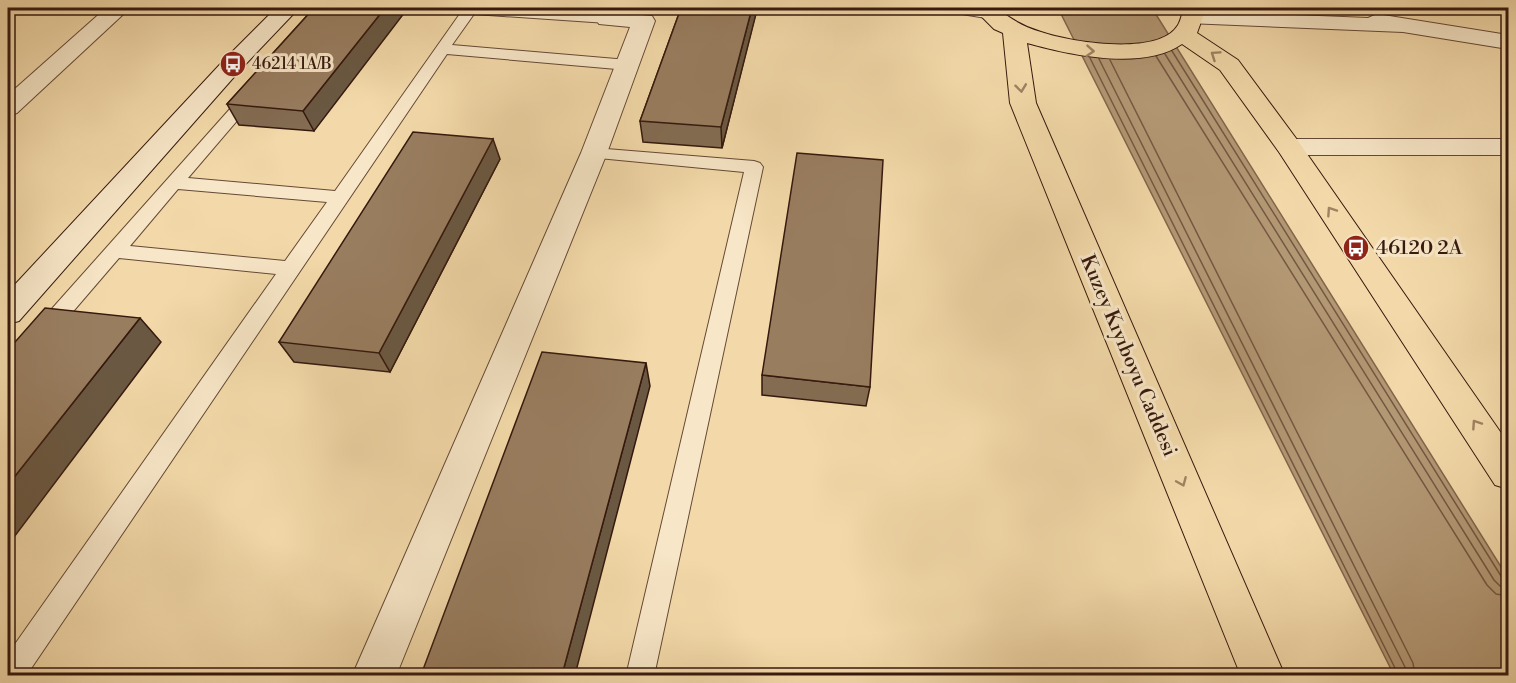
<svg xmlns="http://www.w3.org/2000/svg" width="1516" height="683" font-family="'Libre Bodoni',serif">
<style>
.water{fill:#b39874;stroke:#81654b;stroke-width:1.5}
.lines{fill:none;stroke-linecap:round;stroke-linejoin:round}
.shore{stroke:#745841;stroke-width:1.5}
.service-casing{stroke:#654935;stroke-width:2}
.minor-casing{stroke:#654935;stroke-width:2}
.secondary-casing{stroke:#36190e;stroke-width:2}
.primary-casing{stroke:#36190e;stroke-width:2}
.service{fill:#f7e6c7;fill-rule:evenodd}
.minor{fill:#f7e6c7;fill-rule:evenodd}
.secondary{fill:#f7e6c7;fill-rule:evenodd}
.primary{fill:#f3d9a9;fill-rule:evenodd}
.wall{fill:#836c52;stroke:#36190e;stroke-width:1.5}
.shaded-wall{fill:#6a5842;stroke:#36190e;stroke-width:1.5}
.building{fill:#987d5f;stroke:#36190e;stroke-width:1.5}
.oneway{stroke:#9e8363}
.labels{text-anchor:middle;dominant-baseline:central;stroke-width:6;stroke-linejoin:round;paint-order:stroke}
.far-poi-label{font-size:16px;fill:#36190e;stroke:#f7e6c7;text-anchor:start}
.poi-label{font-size:20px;fill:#36190e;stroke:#f7e6c7;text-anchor:start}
.street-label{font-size:20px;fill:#36190e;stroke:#f7e6c7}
</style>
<rect width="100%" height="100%" fill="#f3d9a9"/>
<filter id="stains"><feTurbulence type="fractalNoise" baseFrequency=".00333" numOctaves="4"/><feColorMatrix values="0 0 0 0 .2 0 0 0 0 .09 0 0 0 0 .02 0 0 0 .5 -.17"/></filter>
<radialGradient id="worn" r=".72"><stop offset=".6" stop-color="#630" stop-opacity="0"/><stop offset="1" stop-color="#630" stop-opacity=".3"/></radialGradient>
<polygon class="water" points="1058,8 1152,8 1508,578 1508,675 1394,675"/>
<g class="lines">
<g class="shore">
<polyline points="1172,51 1501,576 1508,580"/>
<polyline points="1165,54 1494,580 1500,586 1508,587"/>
<polyline points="1156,56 1487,585 1496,594 1508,596"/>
<polyline points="1090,58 1399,676"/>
<polyline points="1099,59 1405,667 1406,676"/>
<polyline points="1110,60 1413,663 1415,676"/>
</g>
<defs>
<g id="service">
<path d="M464,8H508L607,15L614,19L607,23L474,14L452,45L628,60L636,65L628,70L447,54L26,676H8V654L276,274L119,258L16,378L8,381V358L245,92H257L259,95L188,178L335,191ZM178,189L327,202L285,261L130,246Z"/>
<polygon points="594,148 754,161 760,163 763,167 654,676 626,676 744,172 588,157 585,153 588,149"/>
</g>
<g id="minor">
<polygon points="106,8 130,8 17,113 8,116 8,95"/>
<polygon points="602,8 624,8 621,13 652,16 655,21 607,153 396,676 352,676 581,153 630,27 599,24 596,19"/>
<polygon points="953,8 995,8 997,11 994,16 986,18 956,13"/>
<polygon points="1195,11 1368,18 1377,14 1508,35 1508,49 1403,32 1187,23 1184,18 1187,13"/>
<polygon points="1289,139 1508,139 1508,155 1289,155 1280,153 1276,147 1280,141"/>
</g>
<polygon id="secondary" points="276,8 299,8 241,69 19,321 8,324 8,292 225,59"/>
<path id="primary" d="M973,8H997C1010,19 1024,27 1041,32C1070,42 1159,57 1178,25C1181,20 1182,13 1184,8H1206L1197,33L1238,60L1298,141L1508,443V489L1495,485L1279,152L1220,70L1182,44C1143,71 1070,55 1027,43L1036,103L1285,676H1241L1010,103L1003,33L994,29Z"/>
</defs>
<use href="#service" class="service-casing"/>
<use href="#minor" class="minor-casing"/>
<use href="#secondary" class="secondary-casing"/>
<use href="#primary" class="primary-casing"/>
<use href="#service" class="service"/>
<use href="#minor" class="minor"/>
<use href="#secondary" class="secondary"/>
<use href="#primary" class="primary"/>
</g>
<g class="wall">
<polygon points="314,8 314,131 239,125 227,104"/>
<polygon points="681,8 757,8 722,148 643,142 640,121"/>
<polygon points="500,159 390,372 294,362 279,342"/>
<polygon points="762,375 870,387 866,406 762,395"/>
</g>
<g class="shaded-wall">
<polygon points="385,8 408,8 314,131 303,111"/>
<polygon points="752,8 757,8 757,10 722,148 721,127"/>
<polygon points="493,139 500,159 390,372 379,353"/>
<polygon points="140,318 161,342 8,545 8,485"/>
<polygon points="646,363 650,386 575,675 562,675"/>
</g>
<g class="building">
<polygon points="314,8 385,8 303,111 227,104"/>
<polygon points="681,8 752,8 721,127 640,121"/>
<polygon points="413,132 493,139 379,353 279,342"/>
<polygon points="797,153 883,160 870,387 762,375"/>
<polygon points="45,308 140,318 8,485 8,350"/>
<polygon points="542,352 646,363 562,675 421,675"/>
</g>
<defs><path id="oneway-chevron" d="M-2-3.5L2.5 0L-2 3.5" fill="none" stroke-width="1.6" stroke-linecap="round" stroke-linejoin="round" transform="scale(1.5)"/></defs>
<g class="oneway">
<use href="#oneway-chevron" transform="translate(1090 51) rotate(4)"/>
<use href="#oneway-chevron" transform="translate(1215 55) rotate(-146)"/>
<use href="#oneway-chevron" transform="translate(1021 88) rotate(83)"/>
<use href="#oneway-chevron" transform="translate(1331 211) rotate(-124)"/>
<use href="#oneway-chevron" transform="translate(1476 424) rotate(-124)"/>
<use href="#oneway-chevron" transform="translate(1182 482) rotate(67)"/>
</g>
<defs>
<symbol id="bus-disc" viewBox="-11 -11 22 22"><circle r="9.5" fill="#8f2418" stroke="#f7e6c7"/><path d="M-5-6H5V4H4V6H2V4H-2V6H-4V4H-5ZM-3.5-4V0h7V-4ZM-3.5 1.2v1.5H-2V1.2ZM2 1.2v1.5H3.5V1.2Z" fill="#fff"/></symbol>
</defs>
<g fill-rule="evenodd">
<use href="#bus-disc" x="218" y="49" width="30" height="30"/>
<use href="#bus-disc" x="1341" y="233" width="30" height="30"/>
</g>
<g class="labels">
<g class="far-poi-label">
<text x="252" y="64">46214 1A/B</text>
</g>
<g class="poi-label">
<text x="1376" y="248">46120 2A</text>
</g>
<g class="street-label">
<text transform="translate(1128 356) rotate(67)">Kuzey Kıyıboyu Caddesi</text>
</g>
</g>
<rect width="1516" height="683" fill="none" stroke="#f3d9a9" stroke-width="30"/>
<rect x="9" y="9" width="1498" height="665" fill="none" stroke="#36190e" stroke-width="3"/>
<rect x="15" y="15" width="1486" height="653" fill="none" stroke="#36190e" stroke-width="1.5"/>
<rect width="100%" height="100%" filter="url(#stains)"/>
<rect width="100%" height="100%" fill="url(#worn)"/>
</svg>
